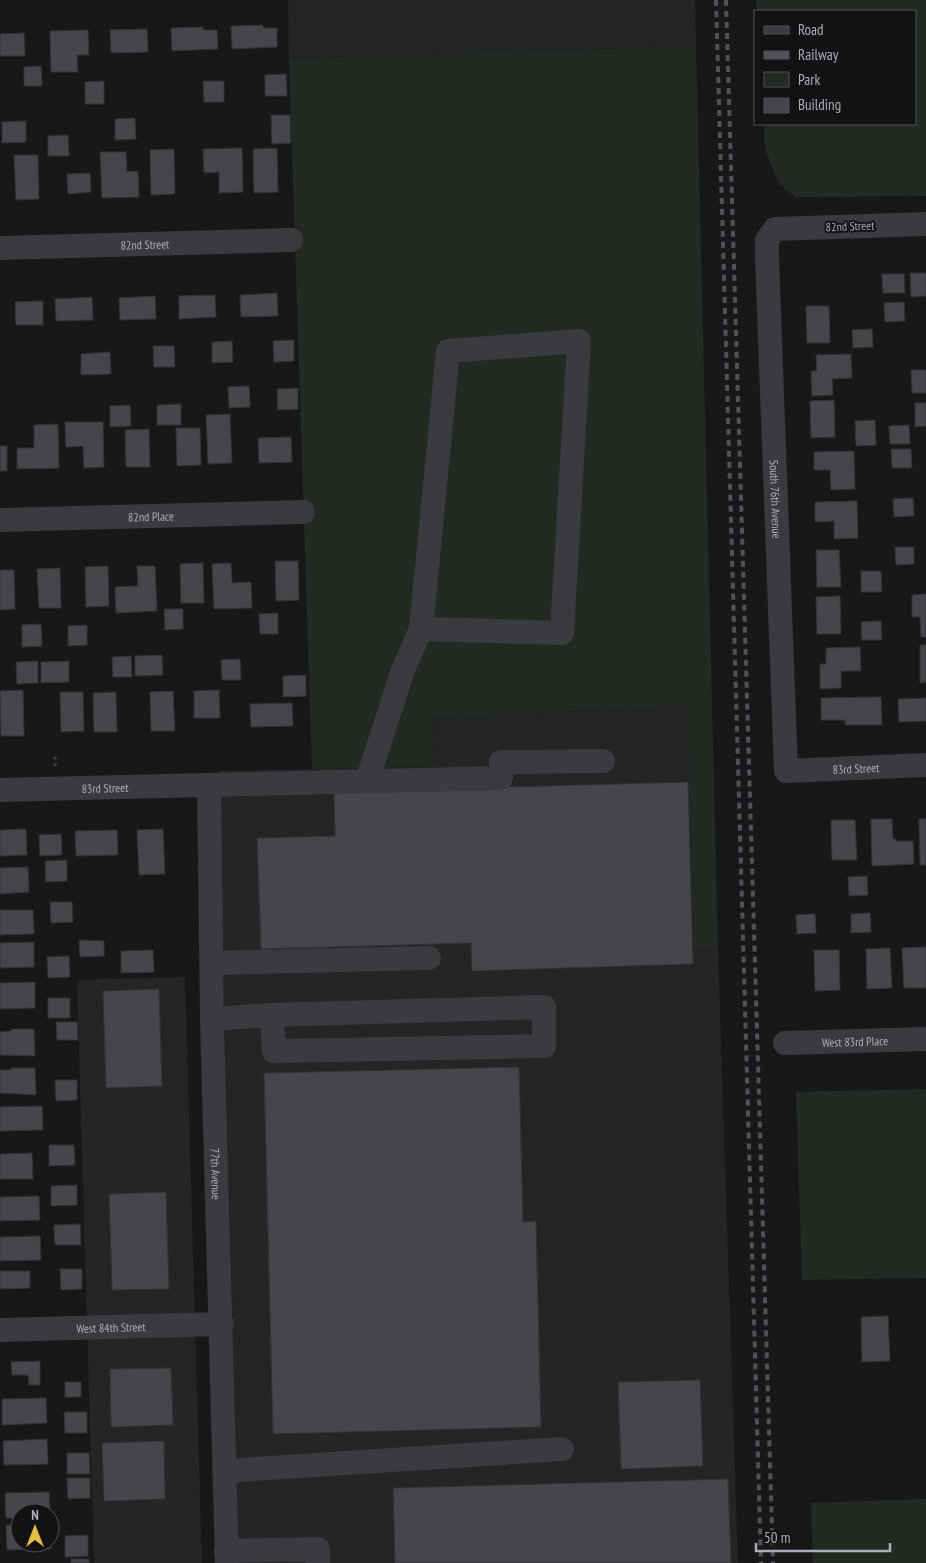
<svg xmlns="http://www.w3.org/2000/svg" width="926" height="1563" font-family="'PT Sans Narrow',sans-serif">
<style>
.built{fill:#252427}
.green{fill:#232a24}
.building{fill:#46454a;stroke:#333236}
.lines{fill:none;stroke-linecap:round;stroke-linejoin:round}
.path{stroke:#404146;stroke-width:3;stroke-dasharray:2.5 4;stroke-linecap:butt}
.minor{stroke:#3a3a3f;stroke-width:24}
.rail{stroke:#515258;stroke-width:4;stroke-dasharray:6 5;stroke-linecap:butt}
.labels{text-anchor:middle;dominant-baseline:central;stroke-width:4;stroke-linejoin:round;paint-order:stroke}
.street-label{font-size:12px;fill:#acafb9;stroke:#131315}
</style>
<rect width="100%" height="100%" fill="#18181a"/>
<g class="built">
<polygon points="288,0 695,0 696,46 289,58"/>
<polygon points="689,706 694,949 718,949 738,1563 239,1563 218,771 435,767 433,718"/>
<polygon points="185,977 202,1563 94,1563 77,980"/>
</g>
<g class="green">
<polygon points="756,0 926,0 926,196 795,197 779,184 765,149 764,124 915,124 915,11 757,11"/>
<polygon points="696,46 718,949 694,949 688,706 433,718 435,767 312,769 289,58"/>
<polygon points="926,1089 926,1278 802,1280 796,1092"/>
<polygon points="926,1499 926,1563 813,1563 811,1503"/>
</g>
<g class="building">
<polygon points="263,25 263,28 277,28 277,47 232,49 231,26"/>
<polygon points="203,27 203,30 217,30 218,49 172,51 171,28"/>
<polygon points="147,29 148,52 111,53 110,30"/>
<polygon points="88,30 89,55 77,55 78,72 51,72 50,31"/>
<polygon points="24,33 25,56 0,56 0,34"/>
<polygon points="41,66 42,86 24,86 24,67"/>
<polygon points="286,74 287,96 265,96 265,75"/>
<polygon points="104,81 104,104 85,104 85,82"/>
<polygon points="203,81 224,81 224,102 204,102"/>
<polygon points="271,115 290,115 291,143 272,144"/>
<polygon points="135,118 136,139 115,140 115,119"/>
<polygon points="26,121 26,142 2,143 2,122"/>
<polygon points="68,135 69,156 48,156 48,136"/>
<polygon points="242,148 243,192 219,193 219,172 204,173 203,149"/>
<polygon points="277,148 278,192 254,193 253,149"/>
<polygon points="174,149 175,194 151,195 150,150"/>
<polygon points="100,152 126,152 127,172 138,171 139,197 102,198"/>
<polygon points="14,155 38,155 39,199 16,200"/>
<polygon points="90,173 91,192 68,194 67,174"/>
<polygon points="910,273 926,273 926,296 911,297"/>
<polygon points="882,274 904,274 905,293 883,293"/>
<polygon points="277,293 278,316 241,317 240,295"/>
<polygon points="215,295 216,317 179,319 179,296"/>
<polygon points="155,296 156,319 120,320 119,298"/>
<polygon points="92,297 93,320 56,321 55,299"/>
<polygon points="43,301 43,325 16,325 15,302"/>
<polygon points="904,302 905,321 885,322 884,303"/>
<polygon points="806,306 829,306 830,343 807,343"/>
<polygon points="872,329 873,347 853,348 852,330"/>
<polygon points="294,340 294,361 274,362 273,341"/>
<polygon points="232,341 233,362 212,363 212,342"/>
<polygon points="153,346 174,346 175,367 154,367"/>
<polygon points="110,352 111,374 81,375 81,354"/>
<polygon points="851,354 852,378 832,379 833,395 812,396 811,371 817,371 816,355"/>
<polygon points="911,370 926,370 926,393 912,393"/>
<polygon points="249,386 250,407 229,408 228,387"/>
<polygon points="298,388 298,409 278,410 277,389"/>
<polygon points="834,400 835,437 811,438 810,401"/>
<polygon points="915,403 926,403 926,426 915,427"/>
<polygon points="181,404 181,425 157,425 157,405"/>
<polygon points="130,405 131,426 110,427 110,406"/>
<polygon points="230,414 232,463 208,464 206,415"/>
<polygon points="875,420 876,445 856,446 855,421"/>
<polygon points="65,422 103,422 104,467 84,468 83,446 66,447"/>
<polygon points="58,424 59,468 17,469 17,448 34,448 34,425"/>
<polygon points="909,425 910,444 890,444 889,426"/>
<polygon points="176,428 200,428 201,465 177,466"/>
<polygon points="149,429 150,467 126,467 125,430"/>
<polygon points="291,437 292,462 259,463 258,438"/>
<rect x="0" y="446" width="7" height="25"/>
<polygon points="891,449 911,449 912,468 892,468"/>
<polygon points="854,451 855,489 831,490 830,470 814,470 814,452"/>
<polygon points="913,498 914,516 894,517 893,499"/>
<polygon points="857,501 858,538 834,539 834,521 815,522 815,502"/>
<polygon points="895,547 914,547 914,564 896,565"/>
<polygon points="816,550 839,550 841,587 817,587"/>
<polygon points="275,561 298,561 299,600 276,601"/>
<polygon points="203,563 204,603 181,603 180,564"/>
<polygon points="231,563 232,583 251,582 252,608 214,609 212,564"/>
<polygon points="108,566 109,606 86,607 85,567"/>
<polygon points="137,566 155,566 157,611 116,613 115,587 138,586"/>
<polygon points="60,568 61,608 39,608 37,569"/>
<polygon points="0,570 14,570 15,609 0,610"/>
<polygon points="861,571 881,571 882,592 861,592"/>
<polygon points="926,594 926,637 921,637 920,617 912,617 912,595"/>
<polygon points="840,596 841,634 817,634 816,597"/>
<polygon points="164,609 183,609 183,629 165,630"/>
<polygon points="278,613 278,634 260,634 259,614"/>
<polygon points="881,621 882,640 862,640 861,622"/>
<polygon points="41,624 42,646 22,647 22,625"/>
<polygon points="87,625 87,645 68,646 68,626"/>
<polygon points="920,645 926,645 926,682 920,683"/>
<polygon points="860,647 861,671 841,671 841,688 820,689 820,664 826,664 826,648"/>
<polygon points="162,655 163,675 135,676 135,656"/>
<polygon points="131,656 132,677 113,677 112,657"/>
<polygon points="240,659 241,680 222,680 221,660"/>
<polygon points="38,661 38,683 17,684 16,662"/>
<polygon points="69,661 69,682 41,683 41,662"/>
<polygon points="306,675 306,696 283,697 283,676"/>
<polygon points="23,690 24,736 1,736 0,691"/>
<polygon points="219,690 220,718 194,718 194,691"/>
<polygon points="173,691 175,731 151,731 150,692"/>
<polygon points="60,692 83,692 84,731 61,732"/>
<polygon points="116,692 117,732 94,732 93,693"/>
<polygon points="881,697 882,725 845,725 845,720 821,720 821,698"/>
<polygon points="926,698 926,721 899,722 898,699"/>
<polygon points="292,703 293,726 251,727 250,704"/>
<polygon points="688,782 693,964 472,971 471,943 261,949 257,838 335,836 334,792"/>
<polygon points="871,819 892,819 893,839 896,839 896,841 913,841 914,864 872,866"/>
<polygon points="919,819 926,819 926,865 920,865"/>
<polygon points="831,820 855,820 857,860 832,860"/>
<polygon points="26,829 27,855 0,856 0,830"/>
<polygon points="163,829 165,874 139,875 137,830"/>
<polygon points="117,830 118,855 76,856 75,831"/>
<polygon points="61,834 62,855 40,856 39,835"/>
<polygon points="67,860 67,881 46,882 45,861"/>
<polygon points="28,867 29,892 0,894 0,868"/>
<polygon points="867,876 868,895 849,896 848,877"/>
<polygon points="50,902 72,902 73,922 51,923"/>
<polygon points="0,910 33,910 34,934 0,935"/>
<polygon points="870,913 871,932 851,933 851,914"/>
<polygon points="815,914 816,933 797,934 796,915"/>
<polygon points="79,940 104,941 104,956 80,957"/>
<polygon points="34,942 34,967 0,968 0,943"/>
<polygon points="926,947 926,988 904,988 902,948"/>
<polygon points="890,948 892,988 867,989 866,949"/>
<polygon points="153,950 154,972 121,973 121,951"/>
<polygon points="814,950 839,950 840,990 815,991"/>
<polygon points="69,956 70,977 48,978 47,957"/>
<polygon points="35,982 35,1008 0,1009 0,983"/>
<polygon points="159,989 162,1086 106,1088 103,991"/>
<rect x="48" y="998" width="22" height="20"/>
<polygon points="56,1022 77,1022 78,1040 57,1040"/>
<polygon points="11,1029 34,1029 35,1056 0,1055 0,1032 11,1031"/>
<polygon points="519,1067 523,1222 536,1221 541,1427 273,1434 264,1073"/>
<polygon points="11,1068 35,1068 36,1095 0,1093 0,1070 11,1070"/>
<polygon points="55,1080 77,1080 77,1100 56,1101"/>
<polygon points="42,1106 43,1130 0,1131 0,1107"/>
<polygon points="49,1145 74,1145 75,1165 49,1166"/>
<polygon points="32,1153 33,1179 0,1179 0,1154"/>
<polygon points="77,1185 77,1205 51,1206 51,1186"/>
<polygon points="166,1192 169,1289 112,1290 109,1194"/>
<polygon points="39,1196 40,1220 0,1221 0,1197"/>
<polygon points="80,1224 81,1245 55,1245 54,1225"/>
<polygon points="40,1236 41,1260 0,1261 0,1237"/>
<polygon points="60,1269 82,1269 82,1289 61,1290"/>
<polygon points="0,1271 30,1271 30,1288 0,1289"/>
<polygon points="888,1316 890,1361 862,1362 861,1317"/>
<polygon points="40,1361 40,1385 29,1385 28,1375 12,1375 11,1362"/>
<polygon points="171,1368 173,1425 111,1427 110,1369"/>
<polygon points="700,1380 703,1466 621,1469 618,1382"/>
<rect x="65" y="1382" width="16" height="15"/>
<polygon points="46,1398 47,1423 2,1425 2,1399"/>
<polygon points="64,1412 87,1412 87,1433 65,1433"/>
<polygon points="47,1439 48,1464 4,1465 3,1441"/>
<polygon points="164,1441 165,1499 104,1501 102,1443"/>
<polygon points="67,1453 89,1453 90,1474 67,1474"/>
<polygon points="67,1478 90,1478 90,1498 68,1499"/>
<polygon points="728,1479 731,1563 395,1563 393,1488"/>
<polygon points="49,1492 50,1513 20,1513 20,1518 6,1518 5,1493"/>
<polygon points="50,1524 51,1549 7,1550 6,1525 20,1525 20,1543 50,1543"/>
<polygon points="88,1535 88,1556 65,1557 65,1536"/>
<rect x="71" y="1559" width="18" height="4"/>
</g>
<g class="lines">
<polyline class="path" points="55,757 55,769"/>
<g class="minor">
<path id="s1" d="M926,224L775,229L767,240V257L786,771L926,765"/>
<path id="s2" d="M0,248L291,240"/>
<path id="s3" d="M0,520L303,512"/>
<polyline points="367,781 403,670 421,629 448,351 579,341 562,633 421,629"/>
<path id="s4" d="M209,785L212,1019L227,1563"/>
<path id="s5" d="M0,790L501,778V762L603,761"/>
<polyline points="212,963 429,958"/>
<polyline points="212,1019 272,1015 544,1007 544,1046 274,1051 272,1015"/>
<path id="s6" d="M785,1043L926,1039"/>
<path id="s7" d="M0,1330L222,1324"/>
<polyline points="224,1471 562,1449"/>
<polyline points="226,1551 318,1549 318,1563"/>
</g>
<g class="rail">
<polyline points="716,0 761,1563"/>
<polyline points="726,0 773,1563"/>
</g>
</g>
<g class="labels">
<g class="street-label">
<text transform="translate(850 226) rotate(-2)">82nd Street</text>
<text stroke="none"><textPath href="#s2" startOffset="145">82nd Street</textPath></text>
<text stroke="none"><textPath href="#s1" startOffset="424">South 76th Avenue</textPath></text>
<text stroke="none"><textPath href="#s3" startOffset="151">82nd Place</textPath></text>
<text stroke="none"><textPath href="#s1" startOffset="766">83rd Street</textPath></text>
<text stroke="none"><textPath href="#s5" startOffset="105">83rd Street</textPath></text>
<text stroke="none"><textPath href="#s6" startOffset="70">West 83rd Place</textPath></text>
<text stroke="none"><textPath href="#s4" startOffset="389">77th Avenue</textPath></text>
<text stroke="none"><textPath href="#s7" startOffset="111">West 84th Street</textPath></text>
</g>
</g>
<rect x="754" y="10" width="162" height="115" fill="#131315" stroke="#505157"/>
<rect x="764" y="26" width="25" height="8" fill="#3a3a3f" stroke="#505157"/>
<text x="798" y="35" font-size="15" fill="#acafb9">Road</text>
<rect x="764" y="51" width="25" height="8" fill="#515258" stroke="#505157"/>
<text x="798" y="60" font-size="15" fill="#acafb9">Railway</text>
<rect x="764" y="72" width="25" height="15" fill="#232a24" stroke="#505157"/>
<text x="798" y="85" font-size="15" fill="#acafb9">Park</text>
<rect x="764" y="98" width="25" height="15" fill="#46454a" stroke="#505157"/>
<text x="798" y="110" font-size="15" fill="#acafb9">Building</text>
<g transform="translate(35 1528)"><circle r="24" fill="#131315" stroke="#505157"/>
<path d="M0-4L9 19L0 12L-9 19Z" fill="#e4bd46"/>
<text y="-8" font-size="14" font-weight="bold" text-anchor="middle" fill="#acafb9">N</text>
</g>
<path d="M756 1543v8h134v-8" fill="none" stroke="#acafb9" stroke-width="2.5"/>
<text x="764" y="1543" font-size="15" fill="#acafb9" stroke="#131315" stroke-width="4" paint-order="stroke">50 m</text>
</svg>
